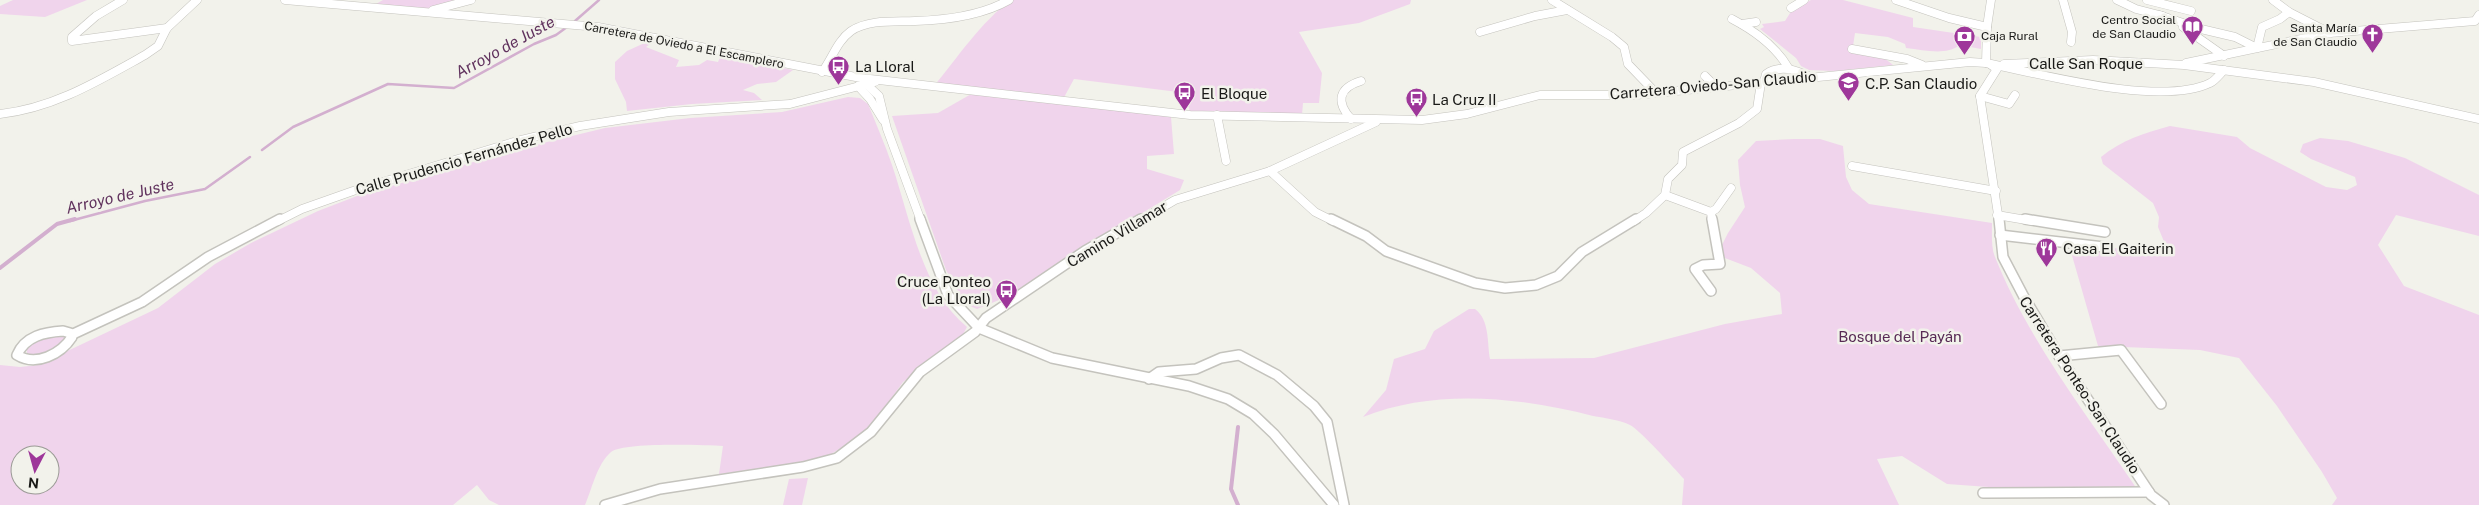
<svg xmlns="http://www.w3.org/2000/svg" width="2479" height="505" font-family="'Public Sans',sans-serif">
<style>
.green{fill:#f0d4ec;fill-rule:evenodd}
.lines{fill:none;stroke-linecap:round;stroke-linejoin:round}
.stream-far1{stroke:#d3afcf;stroke-width:2.5}
.stream{stroke:#d3afcf;stroke-width:4}
.minor-far1-casing{stroke:#c4c3bd;stroke-width:9}
.minor-casing{stroke:#c4c3bd;stroke-width:12}
.minor-far1{stroke:#fff;stroke-width:8}
.minor{stroke:#fff;stroke-width:9}
.labels{text-anchor:middle;dominant-baseline:central;stroke-width:5;stroke-linejoin:round;paint-order:stroke}
.far-poi-label{font-size:12px;fill:#191917;stroke:#f2f2eb;text-anchor:end}
.far-street-label{font-size:12px;fill:#191917;stroke:#f2f2eb}
.street-label{font-size:15px;fill:#191917;stroke:#f2f2eb}
.poi-label{font-size:15px;fill:#191917;stroke:#f2f2eb;text-anchor:start}
.park-label{font-size:15px;fill:#582a55;stroke:#f2f2eb}
.water-label{font-size:16px;font-style:italic;fill:#61335e;stroke:#f2f2eb}
</style>
<rect width="100%" height="100%" fill="#f2f2eb"/>
<g class="green">
<polygon points="13,0 87,0 45,17 0,14 0,6"/>
<polygon points="383,0 465,0 430,9 376,4"/>
<path d="M1011,0H1411L1410,4L1359,23L1299,32L1322,73L1319,103H1303L1302,115L1190,113L1186,93L1074,79L1062,101L934,86C958,57 981,22 1011,0Z"/>
<path d="M1811,0H1843L1913,18V27L1981,37V49L1960,45C1945,56 1925,50 1906,48L1905,44L1888,37L1855,33L1853,46L1848,49L1883,57L1893,65L1835,71L1809,70L1801,66L1796,58L1760,29L1764,27L1762,24L1785,21L1792,10Z"/>
<polygon points="649,41 653,42 646,47 679,60 676,67 699,65 707,60 718,62 721,55 793,70 776,82 757,84 743,90 754,93 762,100 692,104 627,111 626,102 615,79 615,62 627,51"/>
<polygon points="973,93 1171,117 1174,154 1147,156 1147,169 1184,180 1180,190 1004,298 977,309 965,304 946,270 892,116 938,113"/>
<path d="M848,97L860,98L868,104C876,124 885,144 892,165C910,218 922,290 967,327L962,336L903,382L875,421L857,438L831,454L799,463L719,474L723,446C704,445 623,442 611,452C597,464 592,489 585,505H499L489,500L477,485L453,505H0V365L20,367L38,365L158,308L215,264L251,243L318,211L357,196L518,149L605,128L690,118L782,112ZM20,455H50V485H20Z"/>
<path d="M2170,126L2237,137L2250,148L2326,187L2347,190L2357,185L2355,177L2311,159L2300,152L2303,144L2320,138L2348,141L2405,158L2479,195V236L2396,215L2378,245L2404,286L2479,315V505H2332L2337,498L2322,472L2277,406L2239,358L2200,350L2098,346L2071,252L2165,244L2158,227L2159,217L2153,203L2103,164L2101,157C2122,140 2144,133 2170,126Z"/>
<path d="M1794,139H1820L1843,146L1846,177L1852,190L1869,204L1992,223C1992,233 1991,248 1995,257C2029,342 2089,417 2139,492L2070,493L1947,484L1902,456L1877,459L1899,505H1682L1684,479C1674,468 1640,430 1630,425C1620,420 1605,418 1593,416C1520,397 1434,388 1363,417L1386,390L1394,359L1425,349L1434,331L1469,309H1475C1490,320 1487,343 1490,359L1594,358L1725,324L1782,314L1780,293L1751,268L1717,255L1728,233L1745,207L1740,185L1738,160L1756,141Z"/>
<path d="M61,335L64,336L65,341C54,349 41,359 27,353V348L40,339Z"/>
<polygon points="808,478 802,505 783,505 789,479"/>
</g>
<g class="lines">
<g class="stream-far1">
<polyline points="575,21 599,0"/>
<polyline points="262,150 293,127 388,84 454,88 534,44 556,35 567,27"/>
<polyline points="70,221 145,201 205,189 250,157"/>
</g>
<g class="stream">
<polyline points="0,268 57,224 75,219"/>
<polyline points="1238,427 1231,489 1238,505"/>
</g>
<defs>
<g id="minor-far1">
<polyline points="123,0 96,16 72,37 72,41 167,28"/>
<path d="M285,0L598,27L861,78L1190,115L1422,120L1467,114L1540,95H1636L1970,62L1986,63C2041,74 2160,107 2210,83C2215,81 2220,74 2224,70"/>
<polyline points="1552,0 1612,37 1624,47 1628,64 1656,93"/>
<polyline points="1896,0 1949,18 1987,27"/>
<polyline points="2063,0 2072,32 2071,42"/>
<polyline points="2117,0 2136,9 2163,16"/>
<polyline points="2147,0 2191,11"/>
<polyline points="1791,8 1804,0"/>
<polyline points="433,10 471,0"/>
<polyline points="2289,12 2330,33"/>
<polyline points="2159,15 2201,29 2235,37 2257,48 2262,27 2280,19 2289,12 2273,0"/>
<path d="M1732,19C1755,31 1776,46 1789,69"/>
<polyline points="1742,24 1756,22"/>
<polyline points="2183,27 2224,56"/>
<polyline points="1480,32 1535,16 1567,10"/>
<polyline points="1852,49 1907,59 1922,65"/>
<polyline points="1986,63 1987,27 1991,0"/>
<polyline points="2186,63 2330,33 2475,21 2479,15"/>
<polyline points="2004,64 2093,60 2184,65 2314,82 2479,119"/>
<polyline points="1991,65 1997,69 1980,96 1999,221"/>
<path d="M822,72C832,59 837,41 851,31C869,19 895,22 915,21C947,20 981,16 1009,0"/>
<polyline points="1705,76 1716,87"/>
<polyline points="864,82 879,96 887,129 921,221"/>
<path d="M1764,82L1766,74C1781,64 1796,70 1811,77"/>
<polyline points="858,86 870,99 883,120"/>
<polyline points="1980,96 2009,104 2015,95"/>
<path d="M0,114C54,108 98,81 145,55L158,46L167,28L197,0"/>
<polyline points="1217,115 1226,161"/>
<path d="M1351,119C1336,102 1338,88 1361,81"/>
<polyline points="1852,166 1996,191"/>
<polyline points="1270,171 1315,212 1333,221"/>
<polyline points="1665,195 1711,212 1712,221"/>
<polyline points="1711,212 1716,209 1731,188"/>
<polyline points="1997,215 2032,221"/>
<polyline points="278,221 302,209 353,191 517,141 580,126 669,112 790,104 875,82"/>
<polyline points="1139,221 1175,200 1270,171 1376,122"/>
<polyline points="1634,221 1646,213 1665,195 1668,179 1682,165 1683,152 1739,123 1757,109 1761,83"/>
</g>
<g id="minor">
<polyline points="920,219 948,295 979,328 1052,358 1189,386 1228,399 1253,414 1274,434 1334,505"/>
<polyline points="1331,219 1366,236 1386,251 1475,283 1505,288 1536,285 1558,276 1582,252 1636,219"/>
<polyline points="1999,219 2003,257 2024,297 2059,356 2151,495 2164,505"/>
<polyline points="2025,219 2105,232"/>
<polyline points="2000,235 2104,247"/>
<polyline points="1711,291 1695,269 1703,265 1720,264 1712,219"/>
<path d="M63,331L70,333L72,337C61,354 36,367 17,355C25,336 45,332 63,331Z"/>
<polyline points="71,335 142,302 208,257 280,219"/>
<polyline points="2059,356 2121,350 2161,404"/>
<polyline points="1149,379 1159,372 1196,369 1221,358 1239,355 1277,375 1314,406 1327,422 1344,505"/>
<polyline points="1983,493 2149,492"/>
<polyline points="605,505 660,489 803,467 837,458 871,432 920,372 975,332 986,318 1085,251 1141,219"/>
</g>
</defs>
<use href="#minor-far1" class="minor-far1-casing"/>
<use href="#minor" class="minor-casing"/>
<use href="#minor-far1" class="minor-far1"/>
<use href="#minor" class="minor"/>
</g>
<defs>
<symbol id="library-pin" viewBox="-11 -11 22 30"><path d="M0 17L-7.5 6A9.5 9.5 0 1 1 7.5 6Z" fill="#9e379a" stroke="#f2f2eb"/><path d="M-6-4Q-3-5.5-.7-3.5V5Q-3 3-6 4ZM6-4Q3-5.5 .7-3.5V5Q3 3 6 4Z" fill="#fff"/></symbol>
<symbol id="church-pin" viewBox="-11 -11 22 30"><path d="M0 17L-7.5 6A9.5 9.5 0 1 1 7.5 6Z" fill="#9e379a" stroke="#f2f2eb"/><path d="M-1.2-6h2.4v3.5h3.3v2.4h-3.3V6h-2.4V-.1h-3.3v-2.4h3.3Z" fill="#fff"/></symbol>
<symbol id="bank-pin" viewBox="-11 -11 22 30"><path d="M0 17L-7.5 6A9.5 9.5 0 1 1 7.5 6Z" fill="#9e379a" stroke="#f2f2eb"/><path d="M-6-4H6V4H-6ZM0-2.3a2.3 2.3 0 1 0 0 4.6a2.3 2.3 0 1 0 0-4.6Z" fill="#fff"/></symbol>
<symbol id="bus-pin" viewBox="-11 -11 22 30"><path d="M0 17L-7.5 6A9.5 9.5 0 1 1 7.5 6Z" fill="#9e379a" stroke="#f2f2eb"/><path d="M-5-6H5V4H4V6H2V4H-2V6H-4V4H-5ZM-3.5-4V0h7V-4ZM-3.5 1.2v1.5H-2V1.2ZM2 1.2v1.5H3.5V1.2Z" fill="#fff"/></symbol>
<symbol id="school-pin" viewBox="-11 -11 22 30"><path d="M0 17L-7.5 6A9.5 9.5 0 1 1 7.5 6Z" fill="#9e379a" stroke="#f2f2eb"/><path d="M0-5L7-2L0 1L-7-2ZM-4 1L0 2.5L4 1V4Q0 6-4 4Z" fill="#fff"/></symbol>
<symbol id="restaurant-pin" viewBox="-11 -11 22 30"><path d="M0 17L-7.5 6A9.5 9.5 0 1 1 7.5 6Z" fill="#9e379a" stroke="#f2f2eb"/><path d="M-5-6h1v4h1v-4h1v4h1v-4h1v5L-1.5 .5V6h-2V.5L-5-1ZM5-6V6H3V1.5H1.5Q1.5-4 5-6Z" fill="#fff"/></symbol>
</defs>
<g fill-rule="evenodd">
<use href="#library-pin" x="2180" y="14" width="25" height="34"/>
<use href="#church-pin" x="2360" y="22" width="25" height="34"/>
<use href="#bank-pin" x="1952" y="24" width="25" height="34"/>
<use href="#bus-pin" x="826" y="54" width="25" height="34"/>
<use href="#school-pin" x="1836" y="70" width="25" height="34"/>
<use href="#bus-pin" x="1172" y="80" width="25" height="34"/>
<use href="#bus-pin" x="1404" y="86" width="25" height="34"/>
<use href="#restaurant-pin" x="2034" y="236" width="25" height="34"/>
<use href="#bus-pin" x="994" y="278" width="25" height="34"/>
</g>
<g class="labels">
<g class="far-poi-label">
<text x="2176" y="20">Centro Social<tspan x="2176" dy="14">de San Claudio</tspan></text>
<text x="2357" y="28">Santa María<tspan x="2357" dy="14">de San Claudio</tspan></text>
<text x="1981" y="36" text-anchor="start">Caja Rural</text>
</g>
<g class="far-street-label">
<text transform="translate(684 45) rotate(11)">Carretera de Oviedo a El Escamplero</text>
</g>
<g class="street-label">
<text x="2086" y="63">Calle San Roque</text>
<text transform="translate(1713 85) rotate(-5)">Carretera Oviedo-San Claudio</text>
<text transform="translate(464 159) rotate(-16)">Calle Prudencio Fernández Pello</text>
<text transform="translate(1117 234) rotate(-31)">Camino Villamar</text>
<text transform="translate(2080 385) rotate(57)">Carretera Ponteo-San Claudio</text>
</g>
<g class="poi-label">
<text x="855" y="66">La Lloral</text>
<text x="1865" y="83">C.P. San Claudio</text>
<text x="1201" y="93">El Bloque</text>
<text x="1432" y="99">La Cruz II</text>
<text x="2063" y="248">Casa El Gaiterin</text>
<text x="991" y="281" text-anchor="end">Cruce Ponteo<tspan x="991" dy="17">(La Lloral)</tspan></text>
</g>
<g class="park-label">
<text x="1900" y="336">Bosque del Payán</text>
</g>
<g class="water-label">
<text transform="translate(505 47) rotate(-29)">Arroyo de Juste</text>
<text transform="translate(120 196) rotate(-13)">Arroyo de Juste</text>
</g>
</g>
<g transform="translate(35 470) rotate(186)"><circle r="24" fill="#f2f2eb" stroke="#9b9b96"/>
<path d="M0-4L9 19L0 12L-9 19Z" fill="#9e379a"/>
<text y="-8" font-size="14" font-weight="bold" text-anchor="middle" fill="#191917">N</text>
</g>
</svg>
